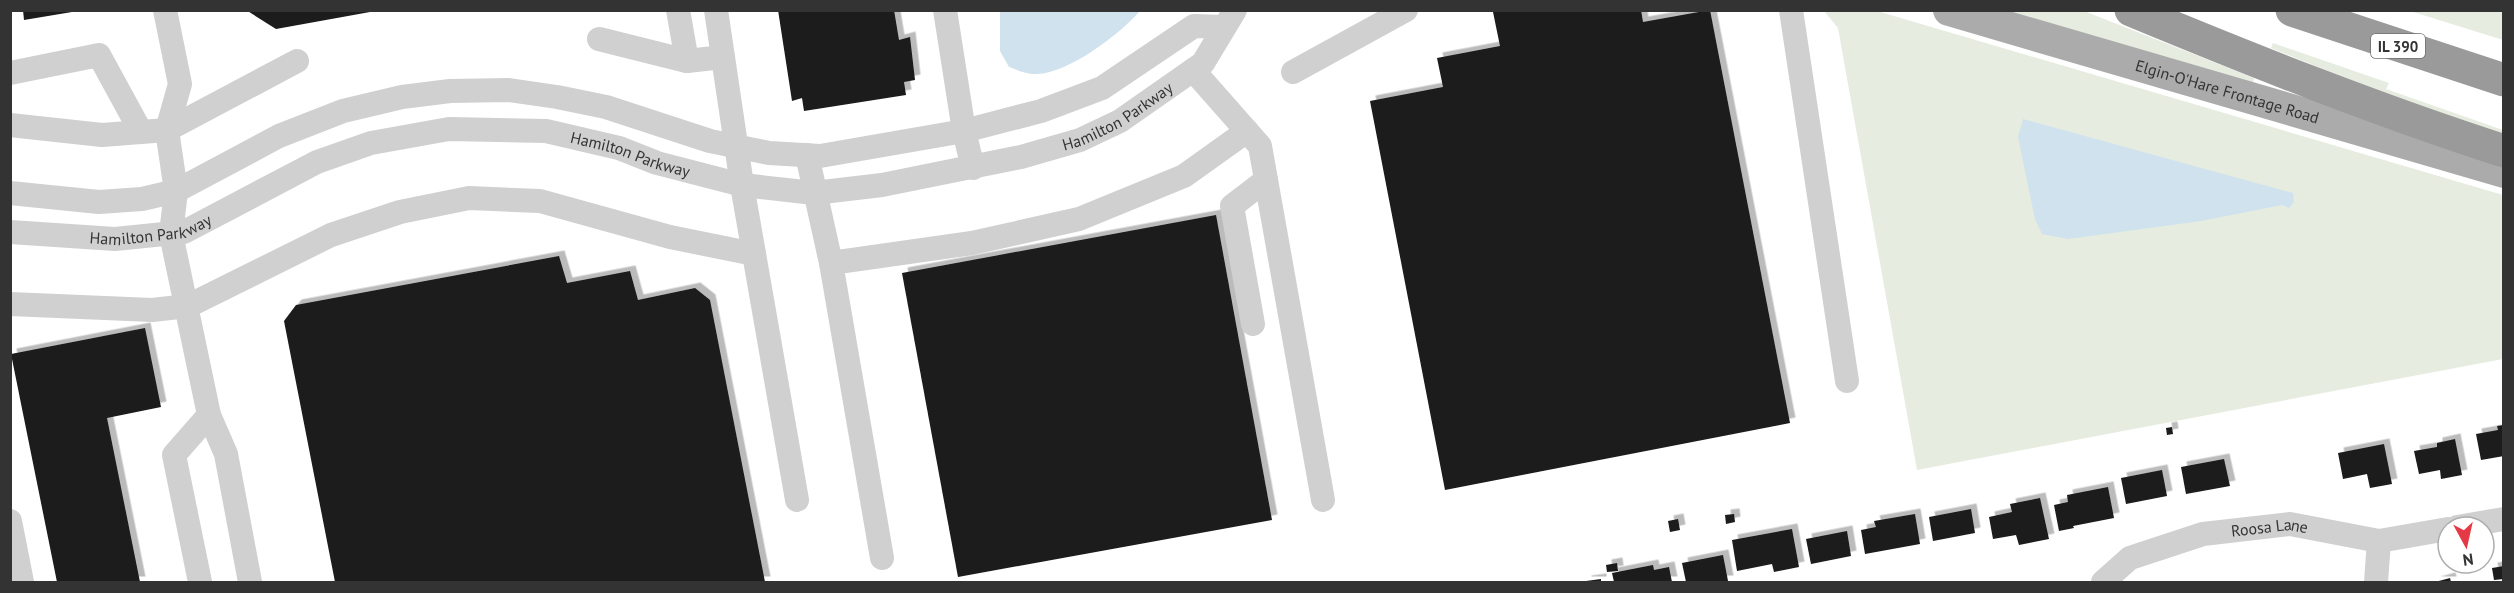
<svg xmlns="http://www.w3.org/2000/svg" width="2514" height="593" font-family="'PT Sans',sans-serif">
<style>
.green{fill:#e6ecdf}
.water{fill:#cfe2ee}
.building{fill:#1a1a1a;filter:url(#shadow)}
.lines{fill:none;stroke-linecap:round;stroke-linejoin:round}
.minor{stroke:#d0d0d0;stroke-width:24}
.major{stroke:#ababab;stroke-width:32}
.highway{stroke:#9a9a9a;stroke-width:33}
.labels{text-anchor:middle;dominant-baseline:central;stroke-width:6;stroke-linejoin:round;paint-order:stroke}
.shield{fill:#fff;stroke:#707070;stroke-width:1.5}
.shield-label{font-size:15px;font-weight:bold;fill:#333}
.street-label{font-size:16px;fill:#333;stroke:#fff}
</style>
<defs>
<filter id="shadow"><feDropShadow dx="5.5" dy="-5.5" stdDeviation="0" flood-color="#0004"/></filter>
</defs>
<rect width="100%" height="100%" fill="#fff"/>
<g class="green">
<polygon points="1824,11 1877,11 2503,195 2503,359 1917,470 1838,28"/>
<polygon points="2008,11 2084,11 2254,78 2253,83"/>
<polygon points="2408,11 2503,11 2503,40 2410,11"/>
<polygon points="2273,43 2389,83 2386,89 2503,130 2503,138 2416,107 2271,48"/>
</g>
<g class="water">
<path d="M1000,11V10L1140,11C1120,34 1069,73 1037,74C1029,75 1017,70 1009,67L1000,51Z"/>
<polygon points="2023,119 2293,193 2294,202 2289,208 2282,205 2201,221 2068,239 2042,234 2035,219 2018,137"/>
</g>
<g class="building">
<polygon points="23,10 72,10 72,12 24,20"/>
<polygon points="246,10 370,10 370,12 276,29"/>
<polygon points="778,10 894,10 899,40 910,37 915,80 904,82 906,95 804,111 802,98 792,101"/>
<polygon points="1500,10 1641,10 1643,22 1710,10 1790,423 1445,490 1370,101 1443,87 1437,58 1500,46 1493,12"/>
<polygon points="1216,215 1272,520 958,577 902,273"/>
<polygon points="559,256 567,283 630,271 638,300 695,288 710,300 765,582 335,582 284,321 296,305"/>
<polygon points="145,328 161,407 107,418 140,582 57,582 11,354"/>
<polygon points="2504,425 2504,456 2481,460 2476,434 2498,430 2497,426"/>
<polygon points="2172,427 2173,434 2167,435 2166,428"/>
<polygon points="2455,439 2462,475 2441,479 2440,470 2419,474 2414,451 2437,447 2437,443"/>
<polygon points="2384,444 2392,484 2370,488 2367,474 2343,479 2338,453"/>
<polygon points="2224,459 2230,486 2186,494 2181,467"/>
<polygon points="2162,470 2167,496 2126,504 2121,478"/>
<polygon points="2108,487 2114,518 2073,526 2074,528 2059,531 2054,505 2068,502 2067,495"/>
<polygon points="2040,498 2049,539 2019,545 2016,535 1993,539 1989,517 2012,512 2010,504"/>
<polygon points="1971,509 1975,533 1933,541 1929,517"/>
<polygon points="1734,514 1735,522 1726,524 1725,515"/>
<polygon points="1915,514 1920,544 1865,554 1861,530 1876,527 1874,521"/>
<polygon points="1678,519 1680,530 1670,532 1668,521"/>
<polygon points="1792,529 1799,567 1774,572 1772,564 1737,571 1732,540"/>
<polygon points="1847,531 1851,556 1811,564 1806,539"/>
<polygon points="1723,555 1728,581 1686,582 1682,563"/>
<polygon points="1617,563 1618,571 1607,572 1606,565"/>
<polygon points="1653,565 1654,570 1669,567 1672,582 1614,582 1612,573"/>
<polygon points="2504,566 2504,579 2494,580 2492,568"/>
<polygon points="2450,578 2451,582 2435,582"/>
<polygon points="1601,579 1601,582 1586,582 1586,581"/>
</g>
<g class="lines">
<g class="minor">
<polyline points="165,10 180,84 167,130 176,191 171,234 209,415 226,454 250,582"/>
<polyline points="678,10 687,61"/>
<polyline points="716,10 742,185 797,500"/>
<polyline points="945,10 964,131 973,168"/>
<polyline points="1791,10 1847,381"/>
<polyline points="599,39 687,61 723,57"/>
<polyline points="1193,70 1260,146 1323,500"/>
<polyline points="1293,72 1406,10"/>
<polyline points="10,73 99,55 141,132"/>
<polyline points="10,125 102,135 167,130 297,61"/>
<polyline points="807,155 831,263"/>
<polyline points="10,193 99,202 142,199 176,191 279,136 343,111 402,97 450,91 509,90 557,97 606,107 710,141 769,153 820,156 964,131 1041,111 1102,88 1194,26 1223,27"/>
<path id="s1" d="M10,232L115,239L184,232L317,162L371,143L449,129L546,131L619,148L657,163L742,185L814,193L882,185L1021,157L1080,140L1120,121L1203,63L1235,10"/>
<polyline points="10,304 152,310 188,306 331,235 400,212 469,198 540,201 670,237 754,254"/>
<polyline points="1253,324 1232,206 1266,180"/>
<polyline points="10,521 22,582"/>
<polyline points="2457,527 2504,519"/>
<polyline points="882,558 831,263 972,243 1079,219 1184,176 1247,131"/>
<polyline points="200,582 174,455 209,415"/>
<path id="s2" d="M2103,582L2130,558L2203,534L2290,524L2379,541L2448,529"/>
<polyline points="2376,582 2379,541"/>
</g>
<path class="major" id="s3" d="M1949,10L2504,172"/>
<g class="highway">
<path d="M2131,10C2254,61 2377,110 2504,151"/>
<polyline points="2292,10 2504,80"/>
</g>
</g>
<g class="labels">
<rect class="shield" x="2371" y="34" width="54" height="24" rx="4.5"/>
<g class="shield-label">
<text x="2398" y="46">IL 390</text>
</g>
<g class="street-label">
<text stroke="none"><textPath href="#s3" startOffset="290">Elgin-O'Hare Frontage Road</textPath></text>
<text stroke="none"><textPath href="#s1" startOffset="1150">Hamilton Parkway</textPath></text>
<text stroke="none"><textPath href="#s1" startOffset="646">Hamilton Parkway</textPath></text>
<text stroke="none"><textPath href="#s1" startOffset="142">Hamilton Parkway</textPath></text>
<text stroke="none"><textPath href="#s2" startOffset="180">Roosa Lane</textPath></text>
</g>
</g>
<rect width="2514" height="593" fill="none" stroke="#333333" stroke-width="24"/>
<g transform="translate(2466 545) rotate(172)"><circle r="28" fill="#ffffff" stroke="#adadad" stroke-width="1.5"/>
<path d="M0-4.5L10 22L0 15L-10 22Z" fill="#e63946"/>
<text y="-9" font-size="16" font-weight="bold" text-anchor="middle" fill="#333333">N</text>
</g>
</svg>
